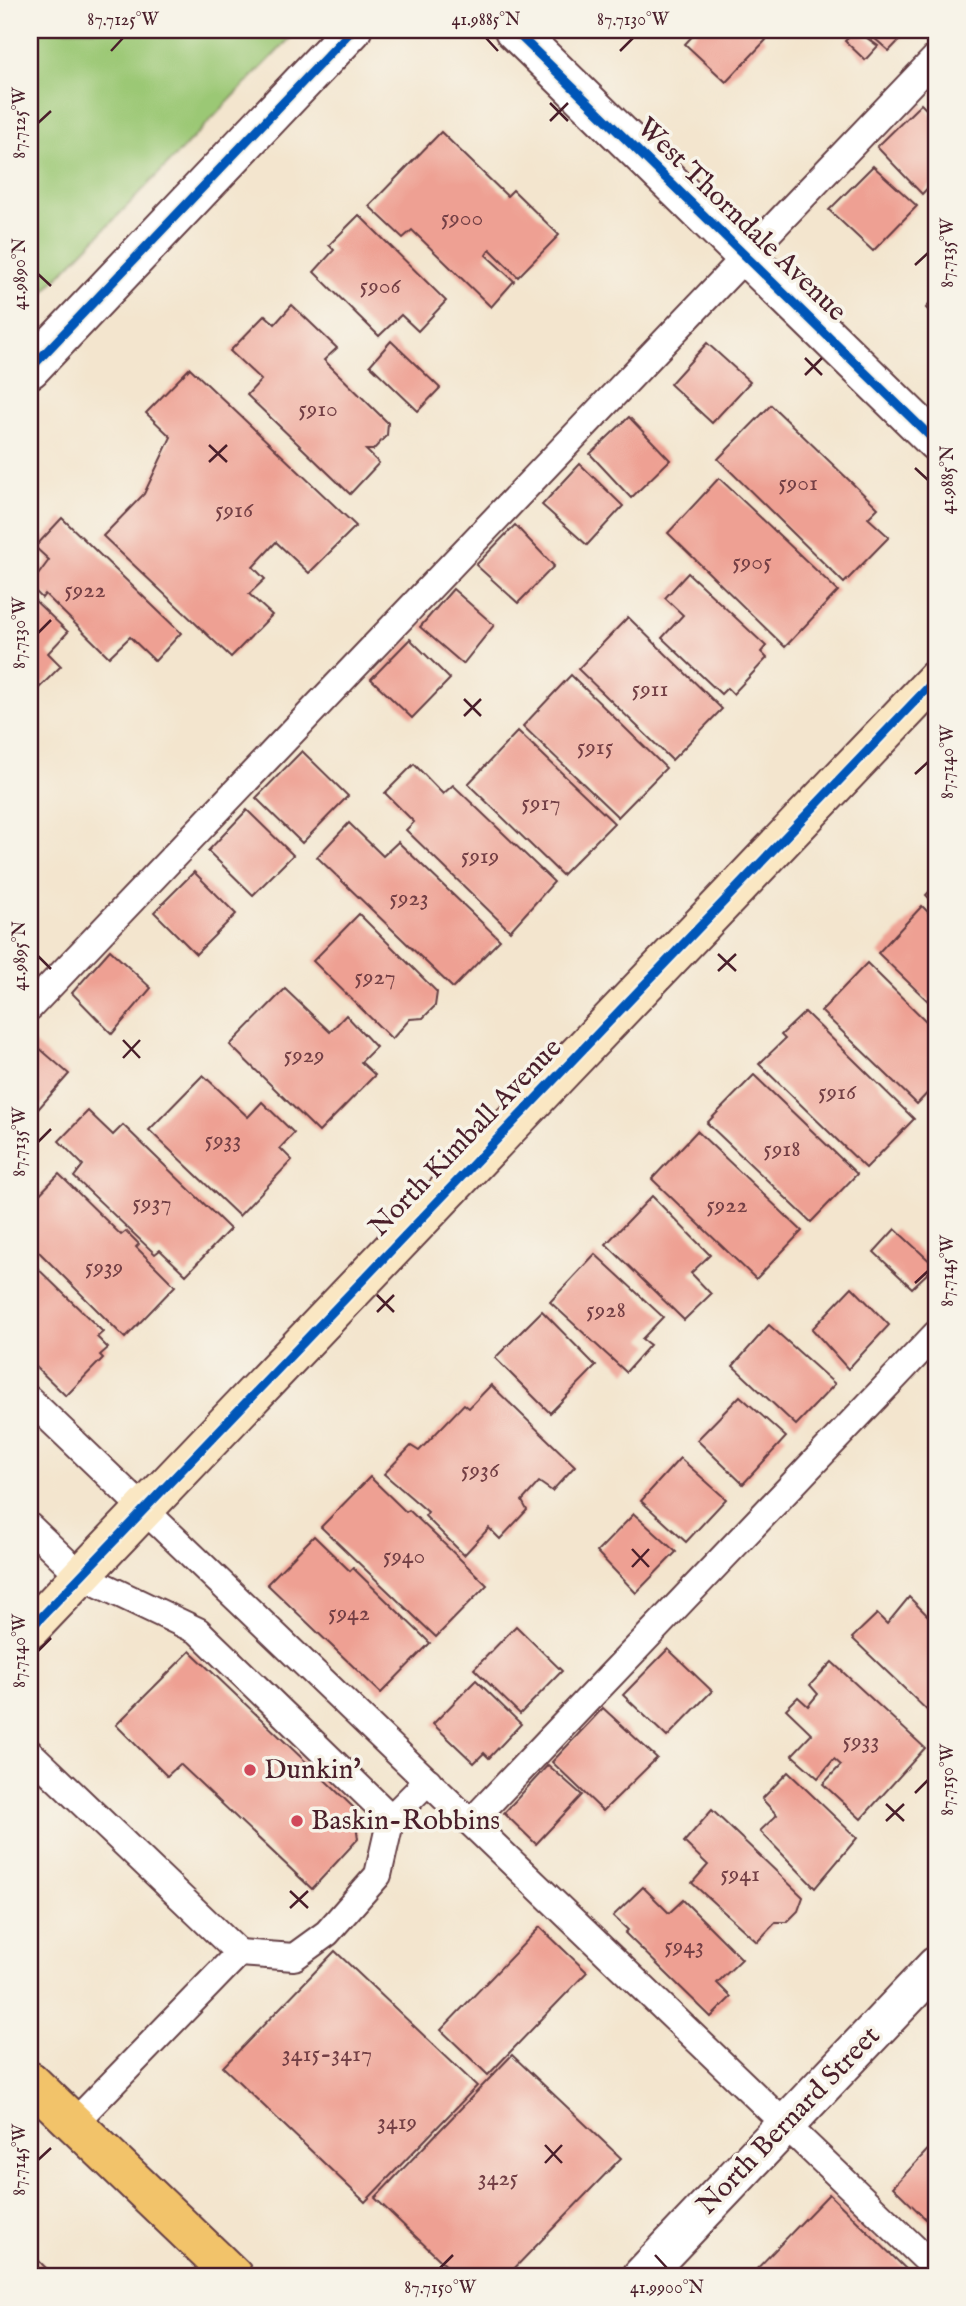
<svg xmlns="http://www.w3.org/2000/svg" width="966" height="2306" font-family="'IM FELL English',serif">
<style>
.green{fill:#9bc875;stroke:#727450;stroke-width:2}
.building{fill:#eea093}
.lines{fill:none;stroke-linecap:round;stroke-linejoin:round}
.lane-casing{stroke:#633d43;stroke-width:30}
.street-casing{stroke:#633d43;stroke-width:42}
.secondary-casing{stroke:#633d43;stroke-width:42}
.primary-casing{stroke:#633d43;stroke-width:42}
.lane{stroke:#fff;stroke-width:26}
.street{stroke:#fff;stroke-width:38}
.secondary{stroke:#fae7c3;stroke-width:38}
.primary{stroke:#f2c36a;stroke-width:38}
.cycleway-casing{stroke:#f7f3e8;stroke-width:13}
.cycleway{stroke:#0057b8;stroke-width:9}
.ticks{fill:none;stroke:#4a1f2b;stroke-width:2.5}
.poi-dot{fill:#d1495b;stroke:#f7f3e8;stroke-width:2.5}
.labels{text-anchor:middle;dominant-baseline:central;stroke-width:7;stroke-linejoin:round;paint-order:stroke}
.number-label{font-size:24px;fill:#733f45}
.street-label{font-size:28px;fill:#4a1f2b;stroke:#f7f3e8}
.poi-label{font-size:28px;fill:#4a1f2b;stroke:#f7f3e8;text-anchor:start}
.neatline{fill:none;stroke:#4a1f2b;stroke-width:2.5}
.ticks-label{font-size:18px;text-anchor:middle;fill:#4a1f2b}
</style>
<rect width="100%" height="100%" fill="#f7f3e8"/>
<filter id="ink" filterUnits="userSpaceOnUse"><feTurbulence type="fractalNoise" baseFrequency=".0143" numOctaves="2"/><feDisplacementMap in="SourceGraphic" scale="14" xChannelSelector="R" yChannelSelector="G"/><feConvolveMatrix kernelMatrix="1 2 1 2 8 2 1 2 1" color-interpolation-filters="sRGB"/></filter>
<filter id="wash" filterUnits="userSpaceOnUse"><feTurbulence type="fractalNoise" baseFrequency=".00686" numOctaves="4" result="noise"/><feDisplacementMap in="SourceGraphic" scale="28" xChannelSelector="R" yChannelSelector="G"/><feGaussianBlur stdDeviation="1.57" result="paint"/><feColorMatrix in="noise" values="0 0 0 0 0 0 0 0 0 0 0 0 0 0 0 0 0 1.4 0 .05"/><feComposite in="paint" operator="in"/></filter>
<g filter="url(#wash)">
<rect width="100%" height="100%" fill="#f3e5ce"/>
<polygon class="green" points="30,30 298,30 30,306"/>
<g id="blocks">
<g class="building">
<polygon points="698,30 755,30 766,40 726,82 685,44"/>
<polygon points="856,30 878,46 865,60 845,41"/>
<polygon points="865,30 909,30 889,51"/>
<polygon points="936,80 936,95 929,89"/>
<polygon points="921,104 936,119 936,179 922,194 877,147"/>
<polygon points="441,132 507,196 513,190 559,235 518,277 490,249 486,255 514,281 491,307 412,230 403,238 369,206"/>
<polygon points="873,166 917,206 873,251 829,210"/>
<polygon points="359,215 446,301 418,331 401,315 379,336 314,272 334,250 329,245"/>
<polygon points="936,297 936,318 926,308"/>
<polygon points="292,305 337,348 324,360 388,423 387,435 373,450 366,450 379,463 350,494 247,395 261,380 230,351 265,315 275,324"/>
<polygon points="391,341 440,388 418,411 370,365"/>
<polygon points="707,343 750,382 712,423 670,384"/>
<polygon points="190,368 356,526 309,573 276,542 253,567 265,579 249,594 272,615 231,657 103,536 144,494 171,437 146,413"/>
<polygon points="771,405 878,508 868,518 889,537 844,583 718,459"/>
<polygon points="629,417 670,460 631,498 590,454"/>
<polygon points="580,464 623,506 587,545 542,505"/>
<polygon points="719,478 838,591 785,647 668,533"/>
<polygon points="62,518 181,633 155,661 130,637 109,657 45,594 42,598 30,586 49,560 35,547"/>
<polygon points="515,525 554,566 518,603 476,565"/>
<polygon points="688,573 766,646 761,652 767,658 733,694 727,688 721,694 662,638 683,615 665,598"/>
<polygon points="453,589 494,625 463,664 420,627"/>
<polygon points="30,596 68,632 48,653 61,666 37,690 30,682"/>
<polygon points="628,617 722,709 672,760 578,669"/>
<polygon points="410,639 450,679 412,718 371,679"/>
<polygon points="571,675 666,768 618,817 523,726"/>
<polygon points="518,731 614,823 562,875 468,784"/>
<polygon points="302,751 348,796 302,843 256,798"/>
<polygon points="414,764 443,794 453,785 554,882 510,931 406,830 414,822 385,793"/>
<polygon points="247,810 293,855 253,895 208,851"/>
<polygon points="349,823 383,856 398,842 500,940 453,988 317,857"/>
<polygon points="194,872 236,914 196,954 154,912"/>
<polygon points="936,885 936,905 926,895"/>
<polygon points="922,906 936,920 936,1009 878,953"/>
<polygon points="359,914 437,992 435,1006 423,1018 410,1019 392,1039 313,961"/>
<polygon points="110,950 151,988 112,1034 72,993"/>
<polygon points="867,963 936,1031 936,1084 917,1104 821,1011"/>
<polygon points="285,989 330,1032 346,1015 376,1047 361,1062 375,1075 319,1132 230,1045"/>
<polygon points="805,1012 914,1119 866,1168 759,1064 785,1039 781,1035"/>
<polygon points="30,1040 69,1074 32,1116 30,1114"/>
<polygon points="203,1075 248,1117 262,1102 294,1133 280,1148 292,1160 239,1216 149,1130"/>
<polygon points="754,1075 857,1174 811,1222 707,1123"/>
<polygon points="88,1111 113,1135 123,1125 230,1229 186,1275 160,1250 155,1254 74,1177 83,1165 59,1141"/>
<polygon points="697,1131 802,1231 756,1279 652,1179"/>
<polygon points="59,1174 121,1235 126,1231 139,1244 136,1247 175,1286 125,1338 30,1243 30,1204"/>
<polygon points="652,1196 710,1255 691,1273 711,1294 684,1320 606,1244"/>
<polygon points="895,1229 935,1266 912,1288 874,1252"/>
<polygon points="595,1254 663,1317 642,1339 650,1345 626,1372 550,1302"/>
<polygon points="30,1261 103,1332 97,1337 108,1348 100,1355 103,1358 66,1396 30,1361"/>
<polygon points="852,1287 889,1325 848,1369 812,1329"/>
<polygon points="542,1311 596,1366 550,1413 495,1358"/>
<polygon points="769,1325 835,1384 796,1425 733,1366"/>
<polygon points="491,1385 575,1466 552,1491 539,1482 522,1501 527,1510 500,1539 489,1528 464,1555 425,1516 428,1512 384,1474 411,1446 419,1451 464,1404 469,1408"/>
<polygon points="740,1396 786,1437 743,1484 697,1440"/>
<polygon points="680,1458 726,1499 686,1542 641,1501"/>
<polygon points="370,1477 406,1512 409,1510 487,1585 436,1637 321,1527"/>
<polygon points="634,1514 676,1552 636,1593 597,1552"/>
<polygon points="314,1536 350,1571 353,1568 430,1643 381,1693 267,1584"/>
<polygon points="909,1597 936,1624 936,1719 852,1638 877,1614 887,1624"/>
<polygon points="516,1626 562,1671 520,1714 474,1669"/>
<polygon points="668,1649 712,1691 667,1737 623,1695"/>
<polygon points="190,1651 354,1808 358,1839 312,1889 180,1764 167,1776 116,1725"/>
<polygon points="832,1662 925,1748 861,1819 823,1784 841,1765 834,1759 818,1778 792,1755 812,1734 786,1709 798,1697 808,1706 818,1694 810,1685"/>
<polygon points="476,1680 521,1724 489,1758 484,1753 474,1763 433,1724"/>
<polygon points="603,1708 657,1758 603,1811 552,1762"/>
<polygon points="548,1765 582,1795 536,1844 504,1813"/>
<polygon points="788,1772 857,1838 815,1888 760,1831 777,1815 762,1799"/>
<polygon points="712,1810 803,1897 798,1911 787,1922 776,1922 757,1942 692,1883 708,1865 684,1842"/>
<polygon points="643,1887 669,1913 683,1900 742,1959 717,1983 731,1997 711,2017 625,1933 628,1930 613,1916"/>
<polygon points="540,1927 587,1972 488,2075 441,2030"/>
<polygon points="335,1951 477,2086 365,2202 223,2067"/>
<polygon points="512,2055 621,2158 507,2276 457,2276 375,2198"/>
<polygon points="936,2141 936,2229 893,2187"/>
<polygon points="829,2194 906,2269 899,2276 750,2276"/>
<polygon points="39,2261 54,2276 30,2276 30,2271"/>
</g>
</g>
</g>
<g filter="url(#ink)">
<use href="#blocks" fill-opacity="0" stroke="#633d43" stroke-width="2"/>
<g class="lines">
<defs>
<g id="lane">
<polyline points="30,1007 936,57"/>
<polyline points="30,1400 936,2269"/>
<polyline points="30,1527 80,1575 198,1631 391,1818 378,1875 327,1933 294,1957 239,1953"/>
<polyline points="30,1753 239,1953 74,2123"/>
<polyline points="391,1818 428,1781"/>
<polyline points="471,1822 936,1334"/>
</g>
<g id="street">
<polyline points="514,30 936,442"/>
<polyline points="30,369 352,30"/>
<polyline points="642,2276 936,1966"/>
</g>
<polyline id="secondary" points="30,1629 936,679"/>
<polyline id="primary" points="30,2081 233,2276"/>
</defs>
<use href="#lane" class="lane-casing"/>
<use href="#street" class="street-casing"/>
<use href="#secondary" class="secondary-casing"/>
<use href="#primary" class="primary-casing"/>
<use href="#lane" class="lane"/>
<use href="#street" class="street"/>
<use href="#secondary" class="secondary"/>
<use href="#primary" class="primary"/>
<defs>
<g id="cycleway">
<polyline points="514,30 936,442"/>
<polyline points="30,369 352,30"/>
<polyline points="30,1629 936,679"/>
</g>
</defs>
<use href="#cycleway" class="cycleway-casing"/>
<use href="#cycleway" class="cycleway"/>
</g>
</g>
<path class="ticks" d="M486,38L498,51M111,51L123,38M620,51L633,38M550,103L568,121M550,121L568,103M38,123L51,111M915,265L928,253M38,274L51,286M805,358L822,375M805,375L822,358M209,445L227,462M209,462L227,445M915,468L928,480M38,633L51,620M464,699L481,716M464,716L481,699M915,774L928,762M718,954L736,971M38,956L51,969M718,971L736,954M123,1040L140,1058M123,1058L140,1040M38,1142L51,1129M915,1283L928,1271M377,1295L394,1312M377,1312L394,1295M632,1549L649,1567M632,1567L649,1549M38,1651L51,1638M915,1793L928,1780M886,1804L904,1821M886,1821L904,1804M290,1891L308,1908M290,1908L308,1891M545,2145L562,2163M38,2160L51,2148M545,2163L562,2145M655,2255L667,2268M440,2268L453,2255"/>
<g class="poi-dot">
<circle cx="250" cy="1770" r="7"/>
<circle cx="297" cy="1821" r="7"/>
</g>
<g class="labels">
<g class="number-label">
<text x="462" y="218">5900</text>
<text x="380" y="286">5906</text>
<text x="318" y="409">5910</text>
<text x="798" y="483">5901</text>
<text x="234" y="510">5916</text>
<text x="752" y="562">5905</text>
<text x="85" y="590">5922</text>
<text x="650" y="689">5911</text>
<text x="595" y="747">5915</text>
<text x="541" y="803">5917</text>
<text x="480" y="856">5919</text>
<text x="409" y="898">5923</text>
<text x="375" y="977">5927</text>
<text x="304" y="1055">5929</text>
<text x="837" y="1092">5916</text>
<text x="223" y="1140">5933</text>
<text x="782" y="1149">5918</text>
<text x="152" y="1203">5937</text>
<text x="727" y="1205">5922</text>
<text x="104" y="1267">5939</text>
<text x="606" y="1310">5928</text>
<text x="480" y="1470">5936</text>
<text x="404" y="1556">5940</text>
<text x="349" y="1613">5942</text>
<text x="861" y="1741">5933</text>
<text x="740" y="1874">5941</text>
<text x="684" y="1946">5943</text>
<text x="327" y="2054">3415-3417</text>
<text x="397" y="2122">3419</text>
<text x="498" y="2178">3425</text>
</g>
<g class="street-label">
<text transform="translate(741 220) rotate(44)">West Thorndale Avenue</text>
<text transform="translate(466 1138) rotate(-46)">North Kimball Avenue</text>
<text transform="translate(789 2121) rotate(-46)">North Bernard Street</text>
</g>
<g class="poi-label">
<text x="264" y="1770">Dunkin'</text>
<text x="311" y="1821">Baskin-Robbins</text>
</g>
</g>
<rect width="966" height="2306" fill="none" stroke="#f7f3e8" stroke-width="77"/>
<rect x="38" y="38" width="890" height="2230" class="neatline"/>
<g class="ticks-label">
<text x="123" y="25">87.7125°W</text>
<text x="486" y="25">41.9885°N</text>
<text x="633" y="25">87.7130°W</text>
<text transform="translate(19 123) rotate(-90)" y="6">87.7125°W</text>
<text transform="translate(947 253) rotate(-90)" y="6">87.7135°W</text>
<text transform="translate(19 274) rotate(-90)" y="6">41.9890°N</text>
<text transform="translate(947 480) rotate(-90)" y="6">41.9885°N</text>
<text transform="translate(19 633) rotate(-90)" y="6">87.7130°W</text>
<text transform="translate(947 762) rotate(-90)" y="6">87.7140°W</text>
<text transform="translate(19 956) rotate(-90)" y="6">41.9895°N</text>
<text transform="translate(19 1142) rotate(-90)" y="6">87.7135°W</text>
<text transform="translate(947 1271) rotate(-90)" y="6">87.7145°W</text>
<text transform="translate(19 1651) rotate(-90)" y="6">87.7140°W</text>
<text transform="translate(947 1780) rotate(-90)" y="6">87.7150°W</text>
<text transform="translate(19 2160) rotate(-90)" y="6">87.7145°W</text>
<text x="440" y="2293">87.7150°W</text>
<text x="667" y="2293">41.9900°N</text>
</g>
</svg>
